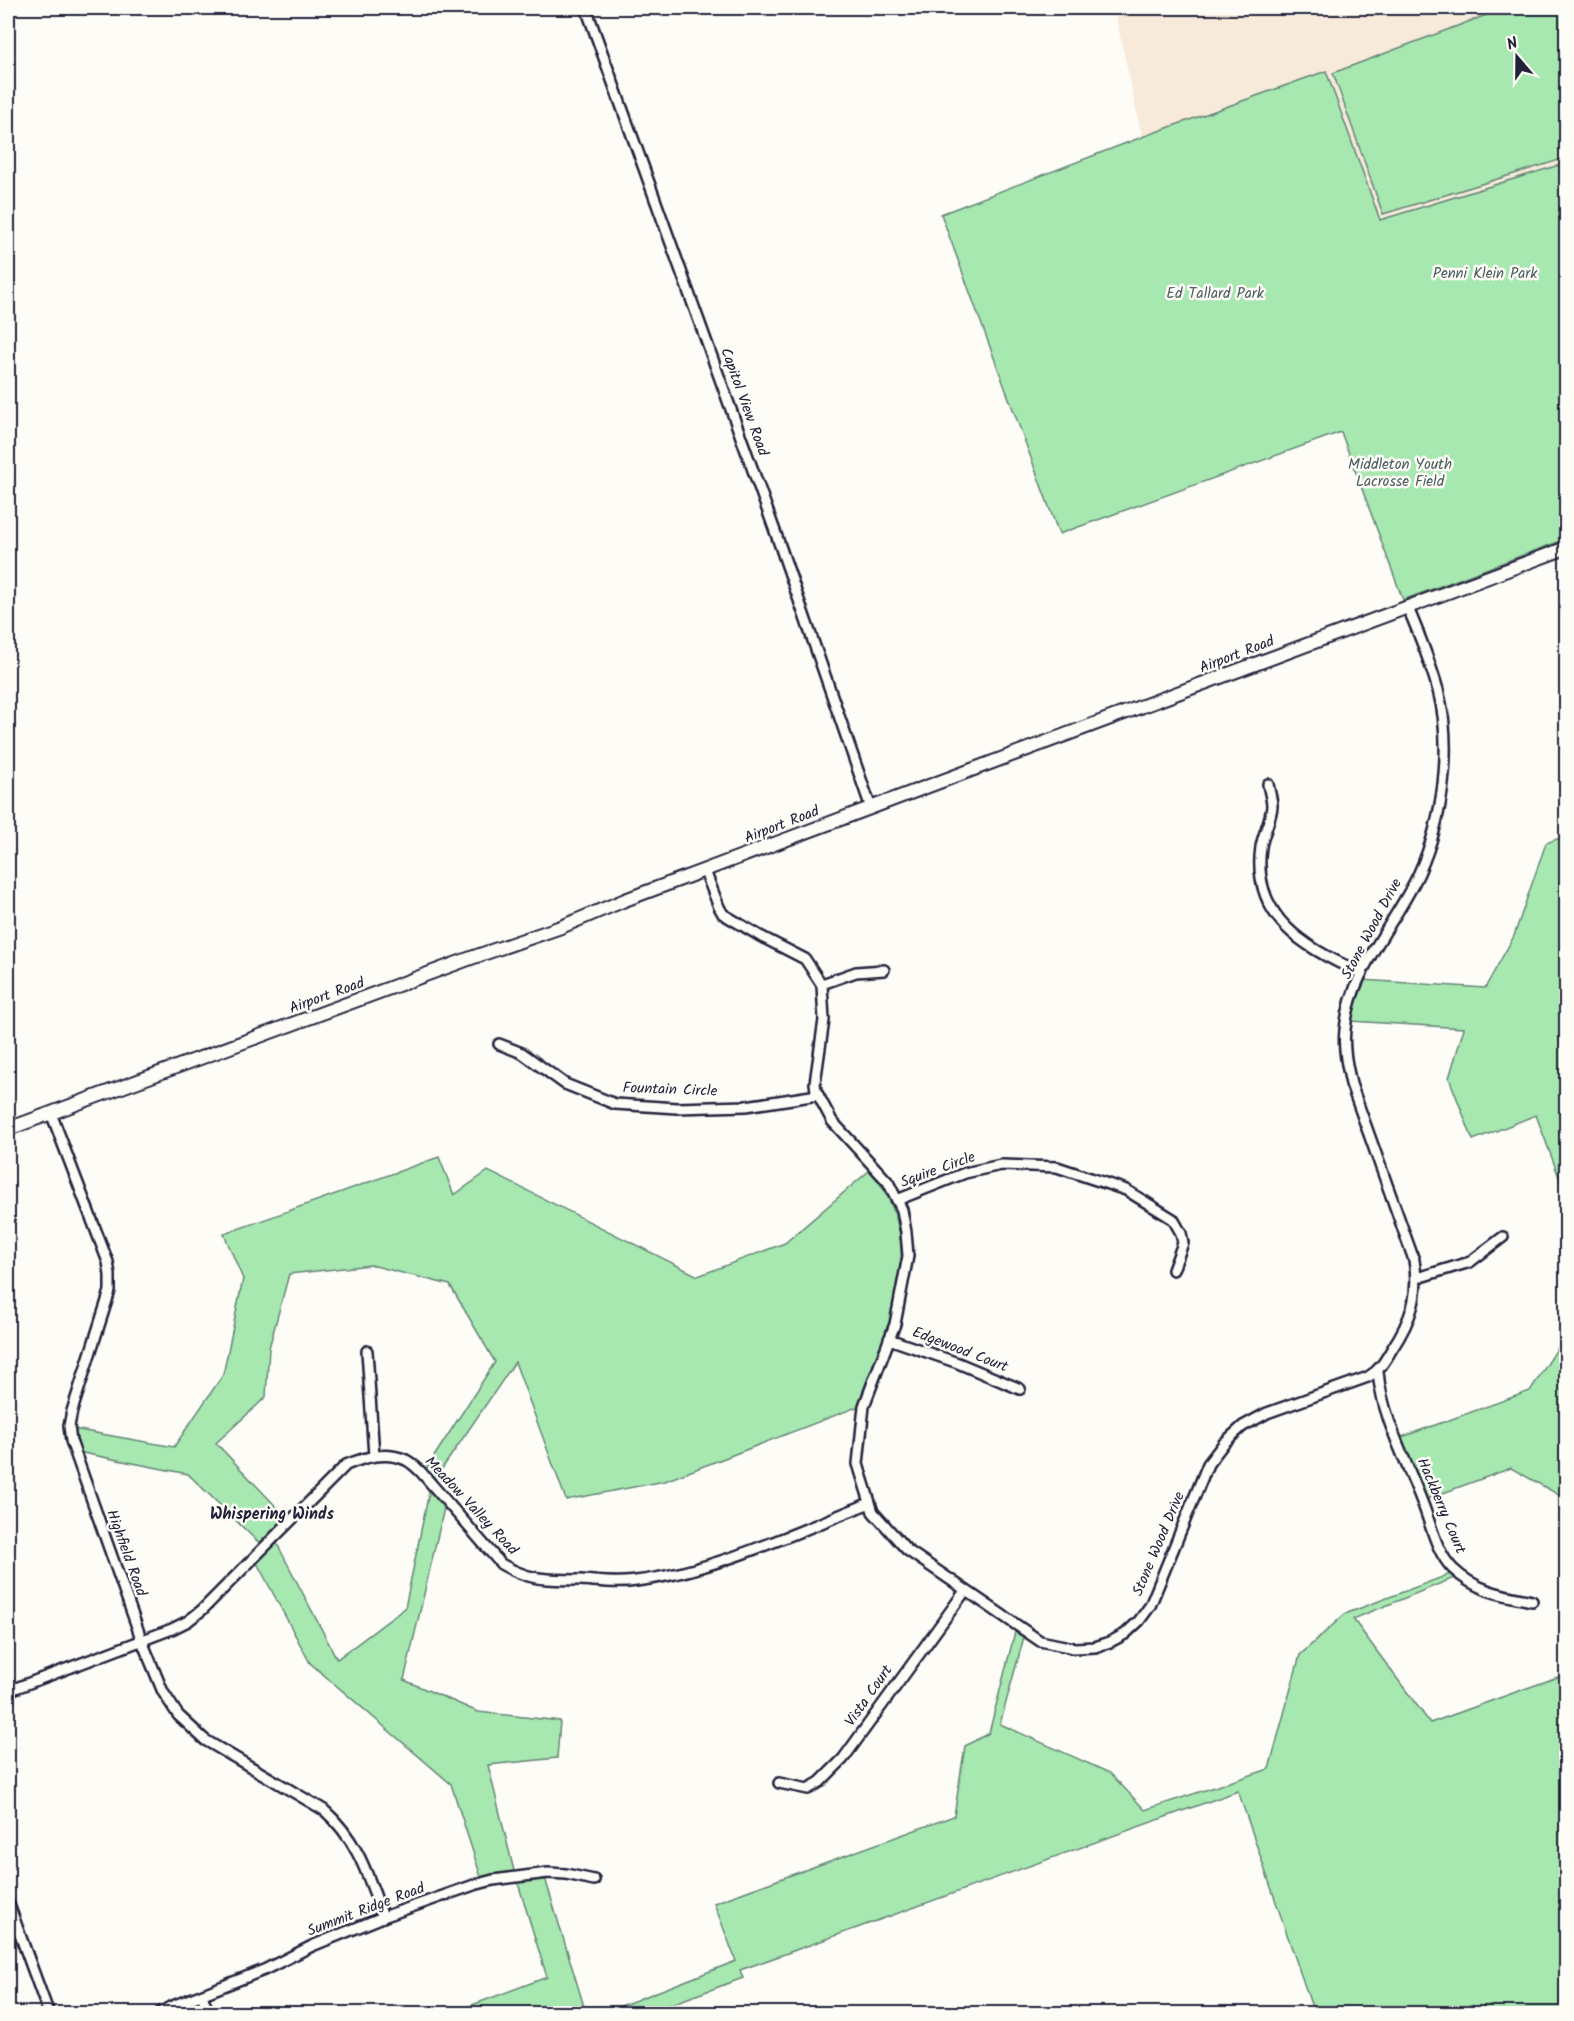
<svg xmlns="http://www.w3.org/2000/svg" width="1574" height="2021" font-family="Kalam,sans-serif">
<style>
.built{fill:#f7eadb}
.green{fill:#a7e8b1;stroke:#648576;stroke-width:1.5}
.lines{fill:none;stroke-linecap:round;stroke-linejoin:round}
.street-casing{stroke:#22223b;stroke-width:14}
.secondary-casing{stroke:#22223b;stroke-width:16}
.street{stroke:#fdfcf7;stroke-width:9}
.secondary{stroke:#fdfcf7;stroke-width:12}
.labels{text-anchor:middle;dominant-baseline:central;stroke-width:5;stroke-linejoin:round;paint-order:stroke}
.park-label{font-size:15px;fill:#4a5d5e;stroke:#fdfcf7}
.street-label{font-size:15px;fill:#22223b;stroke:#fdfcf7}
.neighbourhood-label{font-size:16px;font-weight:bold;fill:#22223b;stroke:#fdfcf7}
</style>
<rect width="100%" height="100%" fill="#fdfcf7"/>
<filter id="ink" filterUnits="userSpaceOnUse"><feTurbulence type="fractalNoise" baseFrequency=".0167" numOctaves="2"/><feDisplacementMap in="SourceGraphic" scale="12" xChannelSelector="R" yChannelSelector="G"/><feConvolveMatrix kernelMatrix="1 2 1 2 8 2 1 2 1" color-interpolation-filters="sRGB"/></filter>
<g filter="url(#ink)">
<polygon class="built" points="1114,8 1566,8 1566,163 1379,220 1326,71 1142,137"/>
<g class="green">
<polygon points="1505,8 1566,8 1566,158 1383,214 1333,73"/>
<polygon points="1326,71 1380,220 1566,163 1566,539 1403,600 1341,432 1059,534 941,214 1142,137"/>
<polygon points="1566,836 1566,1196 1536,1115 1473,1140 1449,1078 1464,1028 1350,1021 1352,1008 1362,980 1485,988 1514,936 1546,843"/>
<path d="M439,1157L454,1195L488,1171L698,1276L785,1243L870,1170C933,1247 887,1327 857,1407L665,1481L566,1500L515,1362L435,1479L426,1469L495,1362L450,1285L371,1265L289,1274L269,1348L266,1397L216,1443L286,1517L271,1532L337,1659L405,1608L430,1487L445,1504L404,1680L478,1712L560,1721L557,1758L488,1765L514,1871L481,1877L451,1784L310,1663L256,1561L266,1551L260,1544L188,1474L78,1452L73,1429L174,1447L223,1375L243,1279L224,1234Z"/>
<polygon points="1566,1335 1566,1499 1511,1468 1424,1500 1399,1438 1530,1391"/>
<polygon points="1450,1574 1454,1578 1353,1619 1430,1723 1566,1674 1566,2013 1314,2013 1238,1791 740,1970 743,1978 647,2013 603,2013 736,1961 714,1903 954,1816 965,1746 989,1733 1015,1632 1024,1637 1000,1724 1110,1773 1145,1810 1269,1769 1300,1655 1345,1614"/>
<polygon points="545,1878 586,2013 448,2014 547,1977 517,1880"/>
</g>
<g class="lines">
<defs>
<g id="street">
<polyline points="586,8 776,534 871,808"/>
<path d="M1268,784C1269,791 1272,799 1272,806C1271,820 1263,834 1261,847C1251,917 1305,949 1362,973"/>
<path d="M705,871L719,907L723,914L760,936L805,959L822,985L824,1020L815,1083L816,1091L832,1121L888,1182L902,1210L906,1232L908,1256L895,1324L864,1406L858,1464L873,1512L907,1550L1040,1641L1074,1648L1095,1647L1110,1642L1125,1634L1139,1621L1150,1606L1208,1464L1224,1443L1243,1426L1267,1413L1368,1377C1380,1370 1385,1361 1392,1349C1411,1320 1420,1295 1414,1260L1351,1084C1347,1066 1343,1048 1345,1030C1350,970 1395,925 1419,873C1443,820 1453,747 1438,690C1430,662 1419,634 1408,608"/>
<polyline points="822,984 856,972 884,970"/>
<polyline points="499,1044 522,1053 565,1084 615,1104 677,1108 746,1106 818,1095"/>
<path d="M51,1113L108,1262L110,1275V1291L72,1411L69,1426L71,1441L142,1641L163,1692L178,1715L205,1740L324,1810C358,1840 368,1876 383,1917"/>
<polyline points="897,1200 965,1173 1001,1165 1057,1167 1126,1190 1173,1219 1181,1233 1183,1243 1173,1270"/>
<polyline points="1417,1278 1470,1262 1503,1237"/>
<polyline points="889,1339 958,1363 1020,1389"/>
<polyline points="367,1351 374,1456"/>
<path d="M1378,1372C1382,1417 1406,1460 1422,1502C1431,1524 1436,1552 1453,1569C1476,1591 1502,1595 1532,1601"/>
<path d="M8,1691L172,1629L188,1621L202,1610L346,1465C365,1457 386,1451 406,1460C412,1463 417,1468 421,1472L501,1564C532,1582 547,1579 581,1580C598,1581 618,1584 636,1581C712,1572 799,1531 870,1503"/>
<polyline points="779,1783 808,1789 820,1782 843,1759 965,1591"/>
<polyline points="8,1902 49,2014"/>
<polyline points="202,1995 209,2014"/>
<polyline points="158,2014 170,2007 264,1970 312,1946 383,1917 474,1885 493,1880 548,1873 566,1874 594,1880"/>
</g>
<polyline id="secondary" points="8,1129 471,958 561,927 625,900 974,769 1566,548"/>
</defs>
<use href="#street" class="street-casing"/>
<use href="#secondary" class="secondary-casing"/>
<use href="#street" class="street"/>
<use href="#secondary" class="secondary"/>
</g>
</g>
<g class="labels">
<g class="park-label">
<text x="1485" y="274">Penni Klein Park</text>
<text x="1215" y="294">Ed Tallard Park</text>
<text x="1400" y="465">Middleton Youth<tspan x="1400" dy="17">Lacrosse Field</tspan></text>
</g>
<g class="street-label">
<text transform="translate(744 402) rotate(70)">Capitol View Road</text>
<text transform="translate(1237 655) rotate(-21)">Airport Road</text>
<text transform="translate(782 825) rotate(-21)">Airport Road</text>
<text transform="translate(1372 929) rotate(-62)">Stone Wood Drive</text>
<text transform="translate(327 996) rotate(-20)">Airport Road</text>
<text transform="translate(670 1090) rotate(2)">Fountain Circle</text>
<text transform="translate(938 1170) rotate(-20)">Squire Circle</text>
<text transform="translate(960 1350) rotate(21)">Edgewood Court</text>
<text transform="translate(471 1506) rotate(47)">Meadow Valley Road</text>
<text transform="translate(1441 1506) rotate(67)">Hackberry Court</text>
<text transform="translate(1159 1544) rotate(-67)">Stone Wood Drive</text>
<text transform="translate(126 1553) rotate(70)">Highfield Road</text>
<text transform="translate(869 1696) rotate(-55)">Vista Court</text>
<text transform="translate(366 1910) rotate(-21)">Summit Ridge Road</text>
</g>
<g class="neighbourhood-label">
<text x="272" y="1514">Whispering Winds</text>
</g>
</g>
<rect width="1574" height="2021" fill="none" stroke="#fdfcf7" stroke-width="30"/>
<rect x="15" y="15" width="1544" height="1991" fill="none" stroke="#22223b" stroke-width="2" filter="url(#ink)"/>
<g transform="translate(1517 57) rotate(340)" stroke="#fdfcf7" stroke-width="4.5" paint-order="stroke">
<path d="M0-4.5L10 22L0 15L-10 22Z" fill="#22223b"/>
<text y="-9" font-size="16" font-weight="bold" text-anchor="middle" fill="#22223b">N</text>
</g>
</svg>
